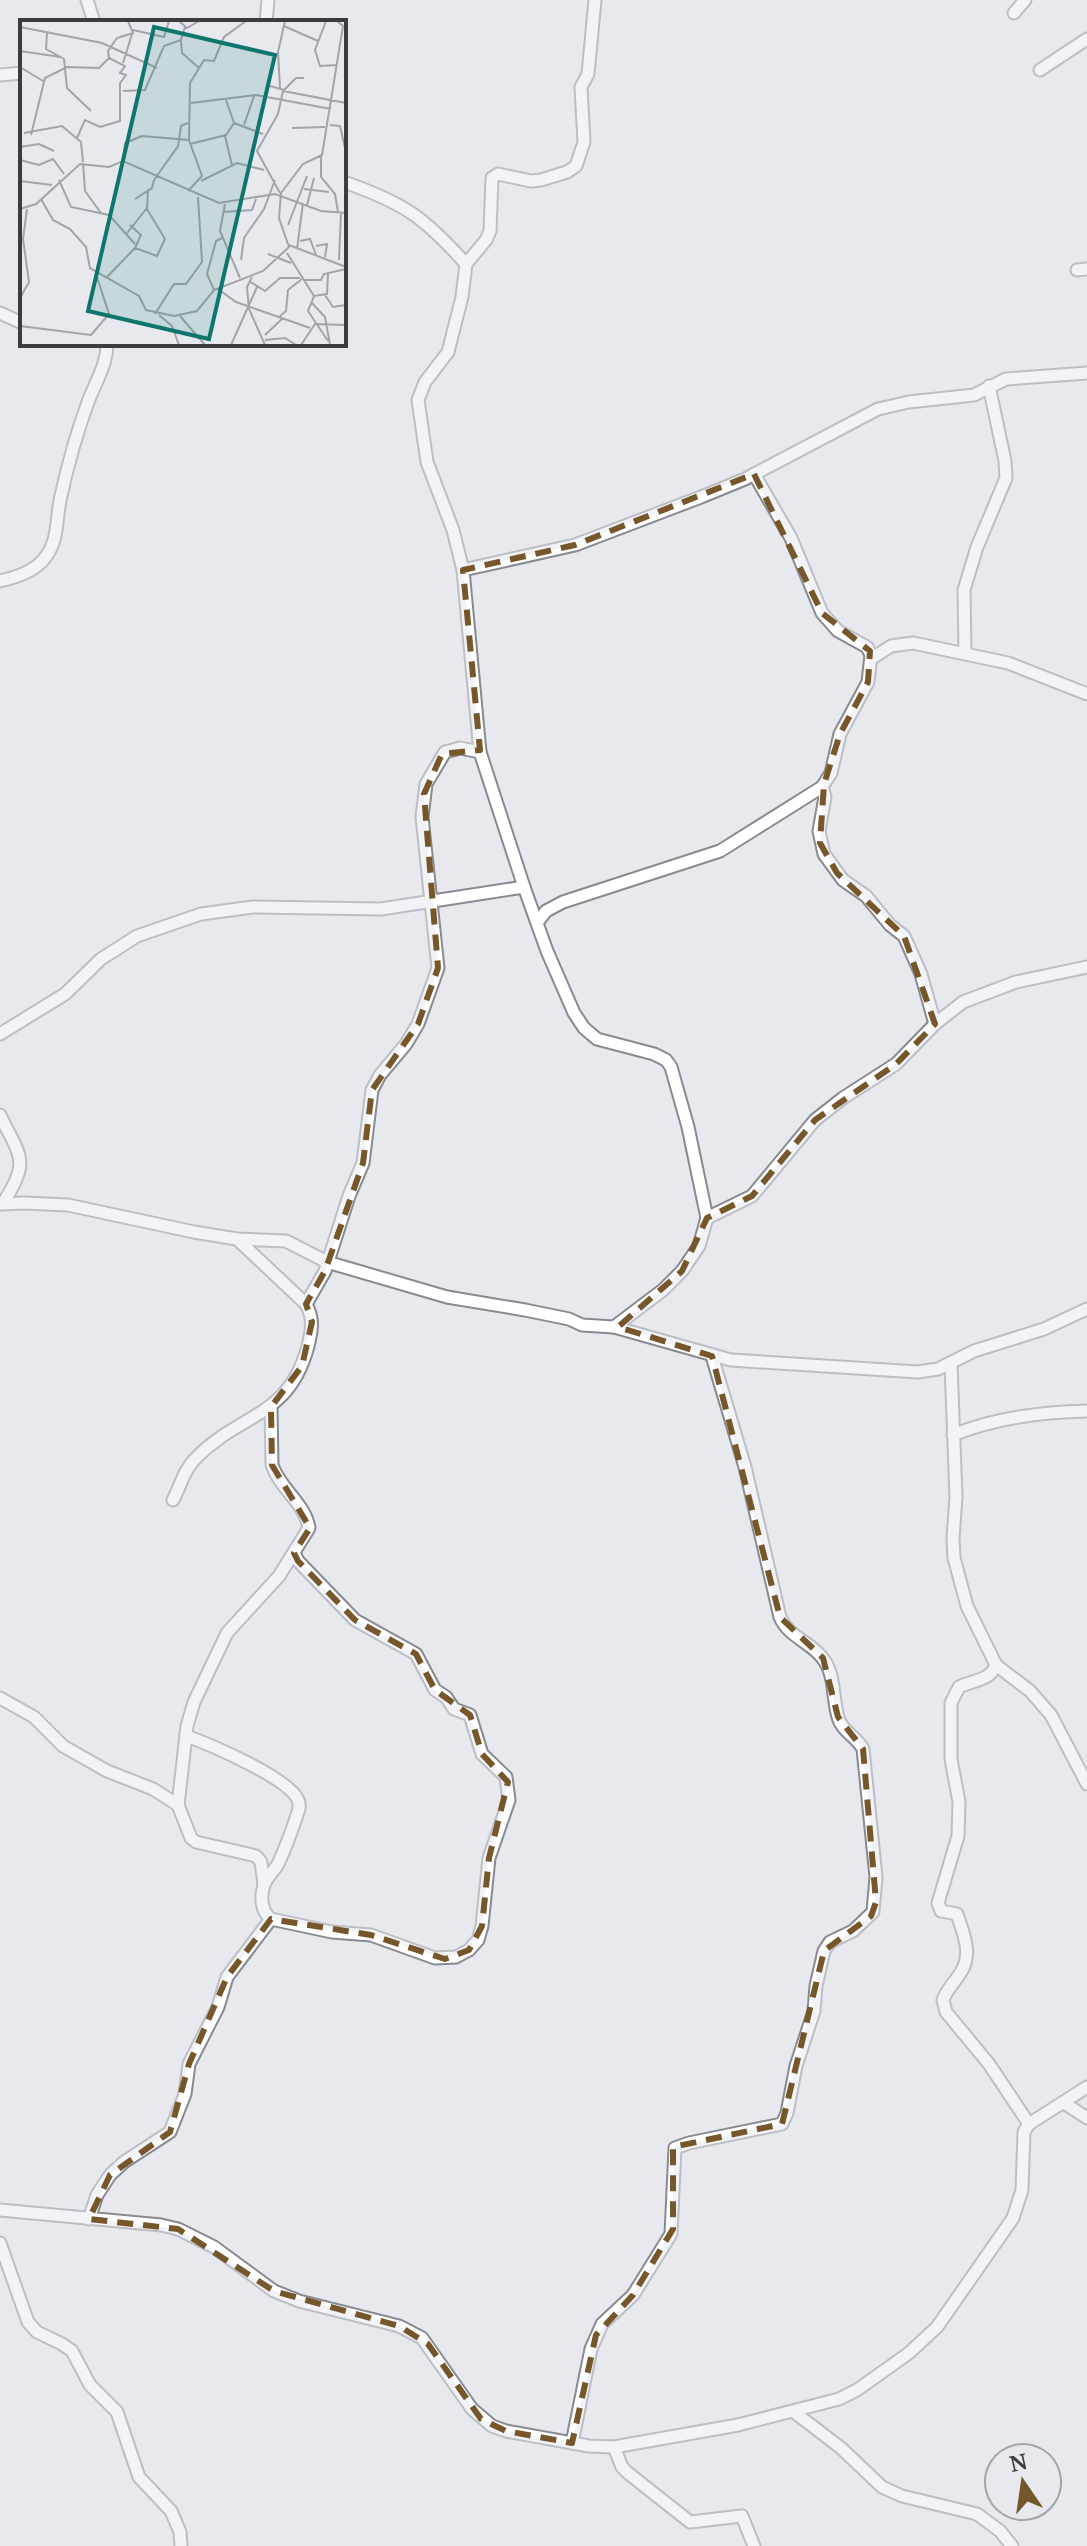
<svg xmlns="http://www.w3.org/2000/svg" width="1087" height="2546" font-family="'Noto Serif',serif">
<style>
.lines{fill:none;stroke-linecap:round;stroke-linejoin:round}
.minor-casing{stroke:#898a90;stroke-width:15}
.minor{stroke:#fff;stroke-width:11}
.marked{fill:none;stroke:#76572c;stroke-width:6;stroke-dasharray:16 10;stroke-linejoin:round}
.inset-road{fill:none;stroke:#a2a4a8;stroke-width:2}
.view{fill:#0f766e;fill-opacity:0.15;stroke:#0f766e;stroke-width:4}
.inset-edge{fill:none;stroke:#3b3c3e;stroke-width:4}
</style>
<rect width="100%" height="100%" fill="#e7e9ef"/>
<g class="lines">
<defs>
<g id="minor">
<polyline points="87,0 94,22"/>
<polyline points="595,0 588,74 581,87 584,142 576,166 567,172 541,180 531,181 498,174 492,178 490,231 486,240 466,264 462,297 448,352 425,382 418,400 427,462 453,530 463,570 480,752 524,887 547,951 574,1013 584,1028 597,1039 654,1054 666,1060 671,1067 688,1127 707,1218 699,1246 682,1271 663,1290 614,1327"/>
<polyline points="1014,13 1025,0"/>
<polyline points="266,22 268,0"/>
<polyline points="1040,70 1087,39"/>
<polyline points="0,75 22,73"/>
<path d="M344,182C404,203 424,217 466,264"/>
<polyline points="1077,270 1087,269"/>
<polyline points="0,313 22,323"/>
<polyline points="463,570 575,545 701,497 745,479 878,409 909,402 974,395 1006,379 1087,373"/>
<path d="M0,581C17,577 37,571 47,555C59,538 56,515 61,496C68,464 77,432 88,402C95,383 107,365 107,344"/>
<polyline points="965,654 964,590 977,547 1006,478 1005,461 989,386"/>
<polyline points="871,659 891,646 913,643 1008,663 1087,694"/>
<polyline points="822,787 825,797 819,831 824,854 843,880 866,896 890,925 904,936 921,974 935,1024"/>
<polyline points="537,923 546,911 563,902 720,851 822,787 831,773 840,734 868,682 871,655 867,647 838,631 822,613 791,538 754,474"/>
<polyline points="0,1034 65,994 101,959 137,936 201,914 253,907 381,909 524,887"/>
<path d="M0,1115C20,1157 31,1160 3,1203"/>
<polyline points="0,1204 24,1203 68,1205 194,1232 237,1239 286,1241 327,1262 447,1297 525,1310 569,1319 582,1325 614,1327 731,1360 918,1372 938,1369 974,1351 1044,1329 1087,1309"/>
<polyline points="707,1218 752,1196 815,1120 843,1098 896,1064 935,1024 963,1002 1016,982 1087,967"/>
<polyline points="306,1304 325,1271 349,1196 363,1163 372,1090 380,1075 406,1044 418,1024 438,968 422,817 426,784 445,752 460,748 480,752"/>
<polyline points="951,1364 956,1497 953,1538 954,1558 967,1606 996,1665 1030,1691 1051,1715 1087,1784"/>
<path d="M953,1435C994,1418 1043,1412 1087,1411"/>
<path d="M173,1500C181,1485 184,1469 197,1457C240,1413 289,1418 308,1346C312,1330 314,1319 306,1304L237,1239"/>
<path d="M996,1665C990,1681 973,1680 959,1687L951,1703V1759L959,1802L958,1836L938,1903L941,1911L957,1914C963,1933 973,1953 961,1972C955,1982 947,1989 943,2000L946,2012L989,2064L1029,2124"/>
<polyline points="0,1698 34,1717 63,1746 107,1771 153,1789 178,1805 191,1838 196,1842 256,1856 261,1862 264,1884"/>
<path d="M186,1736C209,1744 289,1778 298,1800C301,1806 298,1812 296,1818C291,1833 285,1849 278,1864C274,1871 267,1877 264,1885C260,1897 261,1911 271,1919L332,1932L371,1935L435,1958L456,1957L469,1950L478,1940L482,1926L489,1858L509,1800L506,1777L482,1754L470,1715L454,1709L446,1697L435,1690L416,1654L355,1620L298,1561L294,1553"/>
<path d="M178,1805L187,1726L194,1702L227,1633L279,1576L309,1528C305,1503 280,1489 272,1465L271,1407"/>
<polyline points="1064,2103 1087,2118"/>
<polyline points="0,2210 161,2225 178,2229 214,2247 274,2291 299,2301 399,2326 422,2338 472,2409 492,2426 506,2431 589,2446 614,2447 738,2425 839,2399 857,2390 909,2353 937,2327 1013,2218 1022,2190 1024,2132 1029,2124 1087,2087"/>
<polyline points="89,2219 97,2195 110,2175 124,2162 170,2132 185,2094 189,2064 218,2007 227,1977 271,1919"/>
<polyline points="0,2243 28,2322 37,2332 62,2344 72,2351 90,2385 117,2412 139,2477 171,2511 180,2532 181,2546"/>
<polyline points="794,2412 841,2448 882,2487 902,2496 977,2514 1000,2531 1012,2546"/>
<path d="M572,2443L591,2349L602,2324L633,2295L671,2234L675,2148L689,2143L782,2124L787,2113L796,2066L814,2011L816,1986L824,1951L830,1942L853,1931L873,1912L876,1877L863,1749C857,1737 844,1733 839,1720C832,1701 836,1677 824,1660C812,1642 789,1638 780,1617L745,1467L712,1356"/>
<polyline points="614,2447 622,2467 628,2473 690,2522 742,2516 754,2546"/>
</g>
</defs>
<use href="#minor" class="minor-casing"/>
<use href="#minor" class="minor"/>
</g>
<path d="M0 0H1087V2546H0ZM754,474L822,613L870,651L868,682L840,734L824,784L820,843L837,873L904,936L935,1024L896,1064L815,1120L752,1196L707,1218L682,1271L618,1327L712,1356L780,1617L823,1658L838,1717L863,1749L876,1902L871,1916L824,1951L782,2124L673,2147V2229L633,2295L596,2335L572,2443L506,2431L481,2419L428,2344L399,2326L274,2291L178,2229L89,2219L110,2175L170,2132L189,2064L227,1977L271,1919L371,1935L445,1959L469,1950L482,1926L489,1858L508,1782L482,1754L470,1715L435,1690L416,1654L355,1620L298,1561L294,1553L310,1528L272,1465L271,1407L302,1366L312,1322L306,1304L325,1271L363,1163L372,1090L418,1024L438,968L424,794L442,754L480,750L463,570L575,545Z" fill="#e7e9ef" fill-opacity=".55" fill-rule="evenodd"/>
<path class="marked" d="M754,474L822,613L870,651L868,682L840,734L824,784L820,843L837,873L904,936L935,1024L896,1064L815,1120L752,1196L707,1218L682,1271L618,1327L712,1356L780,1617L823,1658L838,1717L863,1749L876,1902L871,1916L824,1951L782,2124L673,2147V2229L633,2295L596,2335L572,2443L506,2431L481,2419L428,2344L399,2326L274,2291L178,2229L89,2219L110,2175L170,2132L189,2064L227,1977L271,1919L371,1935L445,1959L469,1950L482,1926L489,1858L508,1782L482,1754L470,1715L435,1690L416,1654L355,1620L298,1561L294,1553L310,1528L272,1465L271,1407L302,1366L312,1322L306,1304L325,1271L363,1163L372,1090L418,1024L438,968L424,794L442,754L480,750L463,570L575,545Z"/>
<g transform="translate(20 20)">
<rect width="326" height="326" fill="#e7e9ef"/>
<path class="inset-road" d="M159,1L167,8L179,1M306,1L295,30L300,46L317,45M264,6L298,21M0,7L82,23L137,48M113,10L144,17L149,1M27,13L26,29L44,39L47,68L71,91M161,21L162,33L179,48M0,31L41,37M103,43L112,14M0,47L23,61M247,65L264,70L276,58H284M260,68L258,32L265,1M103,71L125,70L144,26L161,20L165,7M171,83L236,75L311,89M214,103L243,114M224,105L234,76M310,105L320,106L326,133M272,108L305,107M4,113L42,106L61,122L63,142M11,115L25,58L47,47L79,48L89,38M205,116L212,145M57,118L65,100L80,107L100,101V63L106,55L100,53L105,46L89,38L88,31L97,18L113,13L108,1M170,124L206,115L214,103L206,80M0,127L19,124L34,131M301,136V157L315,174L318,192M0,140L19,145L33,139L44,154M103,141L105,123L122,116L169,120M63,143L65,171L81,193M39,160L51,187L89,195L115,224M134,160L158,126L161,106L168,103M0,161L32,165M181,161L217,143L244,150M284,169L309,172M168,171L182,156L169,120L170,63L184,40L194,41L204,17L226,1M260,173L237,131L258,94L263,71L326,83M21,179L33,200L50,209L66,227L70,248L119,276L126,290L154,296L177,291L194,270L243,251L269,227L259,198L261,173L283,144L302,135L323,6L317,1M115,179L132,168L134,160M205,184L200,211L220,258M287,185L294,158M0,189L16,184L60,144L89,147L103,141L199,183L255,174L301,191L326,193M203,192L232,190L236,179M110,205L121,215L115,228L137,236L145,219L127,189L128,171M268,205L287,156M107,213L127,188M280,221L290,219L296,235M269,225L326,247M296,226L307,224L305,237M277,229L283,183M267,233L294,276L288,291L308,321M248,234L271,243M221,240L224,218L244,189L255,160M319,240L321,193M87,257L115,228M232,257L227,267L229,289L245,325M283,260H301L304,254L326,249M229,261L245,271L260,258H280M198,269L216,282L290,308M194,270L187,254L196,221L202,218M305,275L313,287L326,285M294,276L307,274L308,254M0,278L9,262L3,219L7,189M291,282L305,297L310,325M135,294L154,264H166L182,242L178,177M139,295L152,306L159,325M160,296L185,325M260,296L266,291L268,270L282,259M0,306L71,315L89,294L76,254M245,315L263,298M245,320L265,318L276,325M211,325L237,267M281,325L295,304L326,305"/>
<path class="view" d="M134,7L255,35L189,319L68,291Z"/>
<rect width="326" height="326" class="inset-edge"/>
</g>
<g transform="translate(1023 2482) rotate(347)"><circle r="38" fill="#e7e9ef" stroke="#a2a4a8" stroke-width="2"/>
<path d="M0-6L14 30L0 20L-14 30Z" fill="#76572c"/>
<text y="-12" font-size="22" font-weight="bold" text-anchor="middle" fill="#3b3c3e">N</text>
</g>
</svg>
